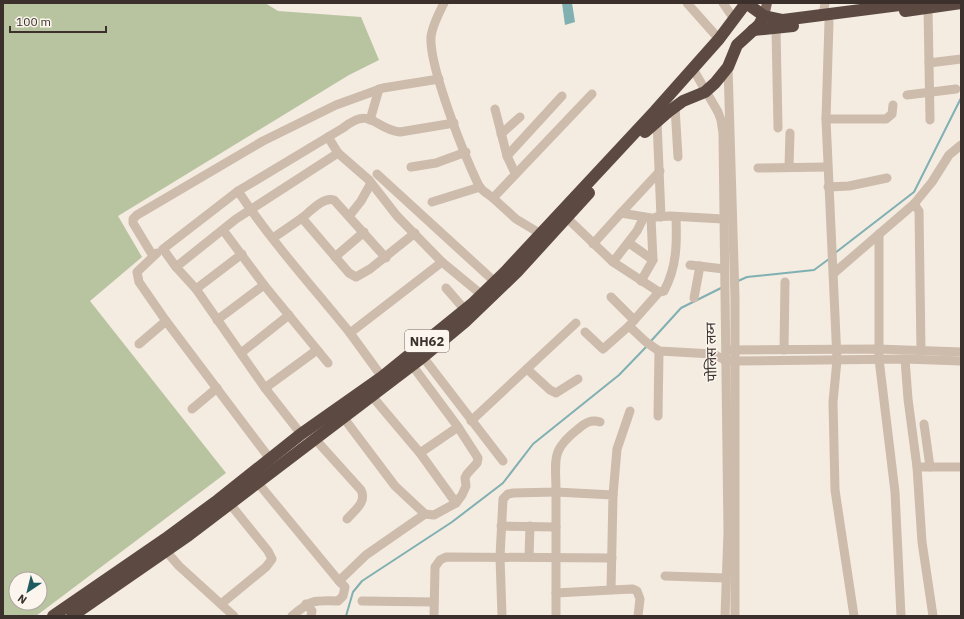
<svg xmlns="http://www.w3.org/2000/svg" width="964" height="619" font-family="'IBM Plex Sans','Noto Sans Devanagari',sans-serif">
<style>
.green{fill:#b8c4a0;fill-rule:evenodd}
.water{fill:#7fb0b2}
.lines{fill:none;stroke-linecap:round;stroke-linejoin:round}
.stream{stroke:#7fb0b2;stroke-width:2}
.minor{stroke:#cdbbac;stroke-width:9}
.major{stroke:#7d675c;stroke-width:10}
.highway{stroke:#5c4a42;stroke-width:12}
.labels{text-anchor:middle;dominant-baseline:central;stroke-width:3;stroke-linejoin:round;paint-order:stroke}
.shield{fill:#fbf5ee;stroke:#756b66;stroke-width:1}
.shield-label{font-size:13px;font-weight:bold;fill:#3b302b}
.street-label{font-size:14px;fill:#3b302b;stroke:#fbf5ee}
</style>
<rect width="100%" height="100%" fill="#f4ebe1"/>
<path class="green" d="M3,3H265L278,11L361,17L379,60L349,75L118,216L142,257L90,301L226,473L36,616H3ZM16,579H40V603H16Z"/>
<polygon class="water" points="562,3 572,3 575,22 565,25"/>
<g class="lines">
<g class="stream">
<polyline points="835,253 914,192 961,98"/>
<polyline points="738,281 747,277 814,270 829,259"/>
<polyline points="651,341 681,308 721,288"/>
<polyline points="346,616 353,592 362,581 452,522 503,483 533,444 619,375 647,346"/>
</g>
<g class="minor">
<path d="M444,3C439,13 432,26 431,37C429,67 465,157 479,186C482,191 488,194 493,198L592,94"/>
<polyline points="687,3 719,39"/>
<polyline points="723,3 734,19"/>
<polyline points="928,8 930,120"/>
<polyline points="823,15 825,3"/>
<polyline points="829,22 826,119 837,360 833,402 835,490 854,616"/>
<polyline points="776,28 778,128"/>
<polyline points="929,63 961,59"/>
<polyline points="728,67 735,298 735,616"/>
<polyline points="693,69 718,112 721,120 723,133 728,532 725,616"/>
<polyline points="907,95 956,89"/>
<polyline points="675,107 678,157"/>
<polyline points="495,109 507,156 515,173"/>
<polyline points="826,119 886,119 892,114 893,105"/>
<polyline points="370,120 379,89"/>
<polyline points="657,121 661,217"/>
<polyline points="501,134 520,117"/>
<polyline points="328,137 338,153"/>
<polyline points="507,156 562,96"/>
<polyline points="411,167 436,163 466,152"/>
<polyline points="789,167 790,133"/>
<polyline points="758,168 827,167"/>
<polyline points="377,174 495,282"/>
<polyline points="828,187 849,186 887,178"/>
<path d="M238,191C271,241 312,286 350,333"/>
<polyline points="493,198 516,219 546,237"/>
<polyline points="432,202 480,187"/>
<polyline points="914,204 919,211 921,351"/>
<polyline points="621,213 660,171"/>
<polyline points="350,215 361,201 371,183"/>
<polyline points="656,217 670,216 723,219"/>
<path d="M302,218C311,211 322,197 334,200L386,258"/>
<polyline points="567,218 613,262 659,292 629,326 646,342 659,351 713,354 725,360 735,361 905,359 961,361"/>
<polyline points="223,230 264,285 328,363"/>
<polyline points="879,234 879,359 895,492 901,616"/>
<polyline points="273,238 302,218 349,273 356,277 370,269 415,233"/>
<polyline points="629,243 653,260"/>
<polyline points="593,244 621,213 651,218 653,260 641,281"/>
<polyline points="157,253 137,272 139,282 166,321 270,459"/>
<polyline points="153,256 133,223 133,219 137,215 263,141 336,105 383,88 439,79"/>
<polyline points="335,257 364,232"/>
<polyline points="613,262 637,231 644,217"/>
<polyline points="690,265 724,269"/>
<path d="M176,267L163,249L238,191L343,128C371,105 374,129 400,132L454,123"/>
<polyline points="834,273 914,204 932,182 949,155 961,145"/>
<polyline points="446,288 465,310"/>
<polyline points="196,289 242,254"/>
<path d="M659,292L664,291C677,267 677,243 676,217"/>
<polyline points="611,297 634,320"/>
<polyline points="694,298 700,266"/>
<polyline points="217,320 264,285"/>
<polyline points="585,332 603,349 629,326"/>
<polyline points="139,344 166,321"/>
<polyline points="730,350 878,349 961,352"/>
<polyline points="784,350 785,282"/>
<polyline points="241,353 289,315"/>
<polyline points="423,357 503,461"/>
<polyline points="905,359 908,399 917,467 922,542 933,616"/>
<polyline points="412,365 458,427 478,458 477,463 467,474 465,478 466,486 462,495 456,503 420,453 458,427"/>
<polyline points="527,369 550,390 556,393 578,379"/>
<polyline points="382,377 350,333 442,262"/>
<polyline points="265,388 317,350"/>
<polyline points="371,395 420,453"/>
<polyline points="192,409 217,388"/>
<polyline points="658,416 659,351"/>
<polyline points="343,417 395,486 425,514 434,515 456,503"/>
<polyline points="471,421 576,323"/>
<polyline points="924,424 930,467"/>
<polyline points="301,434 265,388 196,289 176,267 236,219 338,153 369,180 397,216 442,262 482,295"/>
<path d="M315,439L361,490C367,502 355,510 347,519"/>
<polyline points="917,467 961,467"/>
<polyline points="258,483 339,581 366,555 425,514"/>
<polyline points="613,495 617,449 630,411"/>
<polyline points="501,526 556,527"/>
<polyline points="166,551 179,566 234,616"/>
<polyline points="529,557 530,526"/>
<polyline points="665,576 726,578"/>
<polyline points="556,593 611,590"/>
<polyline points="362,601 434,602"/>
<polyline points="221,604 266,567 272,559 268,551 230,504"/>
<polyline points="306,604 312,611 311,616"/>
<path d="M292,616C311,600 313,600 338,601L343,596L345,587L339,581"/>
<polyline points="434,616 435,567 440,560 446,557 612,558"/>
<path d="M502,616L500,557L503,499L508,494L513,493L556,492C556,459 550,451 578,429C585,423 591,419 600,422"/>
<polyline points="556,616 556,492 613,495 611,590 633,589 637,591 640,599 638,616"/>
</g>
<polyline class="major" points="764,16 767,3"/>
<g class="highway">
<polyline points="905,11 961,3"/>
<polyline points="753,30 793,26"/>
<polyline points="645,132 668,112 683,101 705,92 715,83 728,67 737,45 759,25 764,16"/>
<polyline points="53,616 165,539 218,500 301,434 382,377 472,304 505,272 655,111 719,39 746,3 764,16 783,20 915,3"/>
<polyline points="72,616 189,535 423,357 465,322 517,272 589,193"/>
</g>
</g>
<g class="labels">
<rect class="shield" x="405" y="330" width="44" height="22" rx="3"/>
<g class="shield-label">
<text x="427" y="341">NH62</text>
</g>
<g class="street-label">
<text transform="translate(711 352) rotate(-91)">पोलिस लय्न</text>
</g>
</g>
<rect width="964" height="619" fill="none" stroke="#3b302b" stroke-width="8"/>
<g transform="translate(28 591) rotate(215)"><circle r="19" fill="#fbf5ee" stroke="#aea6a0"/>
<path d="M0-3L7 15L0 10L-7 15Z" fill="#1f5a5e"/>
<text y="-6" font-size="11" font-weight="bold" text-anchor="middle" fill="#3b302b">N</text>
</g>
<path d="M10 26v6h96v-6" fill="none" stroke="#3b302b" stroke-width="2"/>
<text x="16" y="26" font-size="12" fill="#3b302b" stroke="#fbf5ee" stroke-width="3" paint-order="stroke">100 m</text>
</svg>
